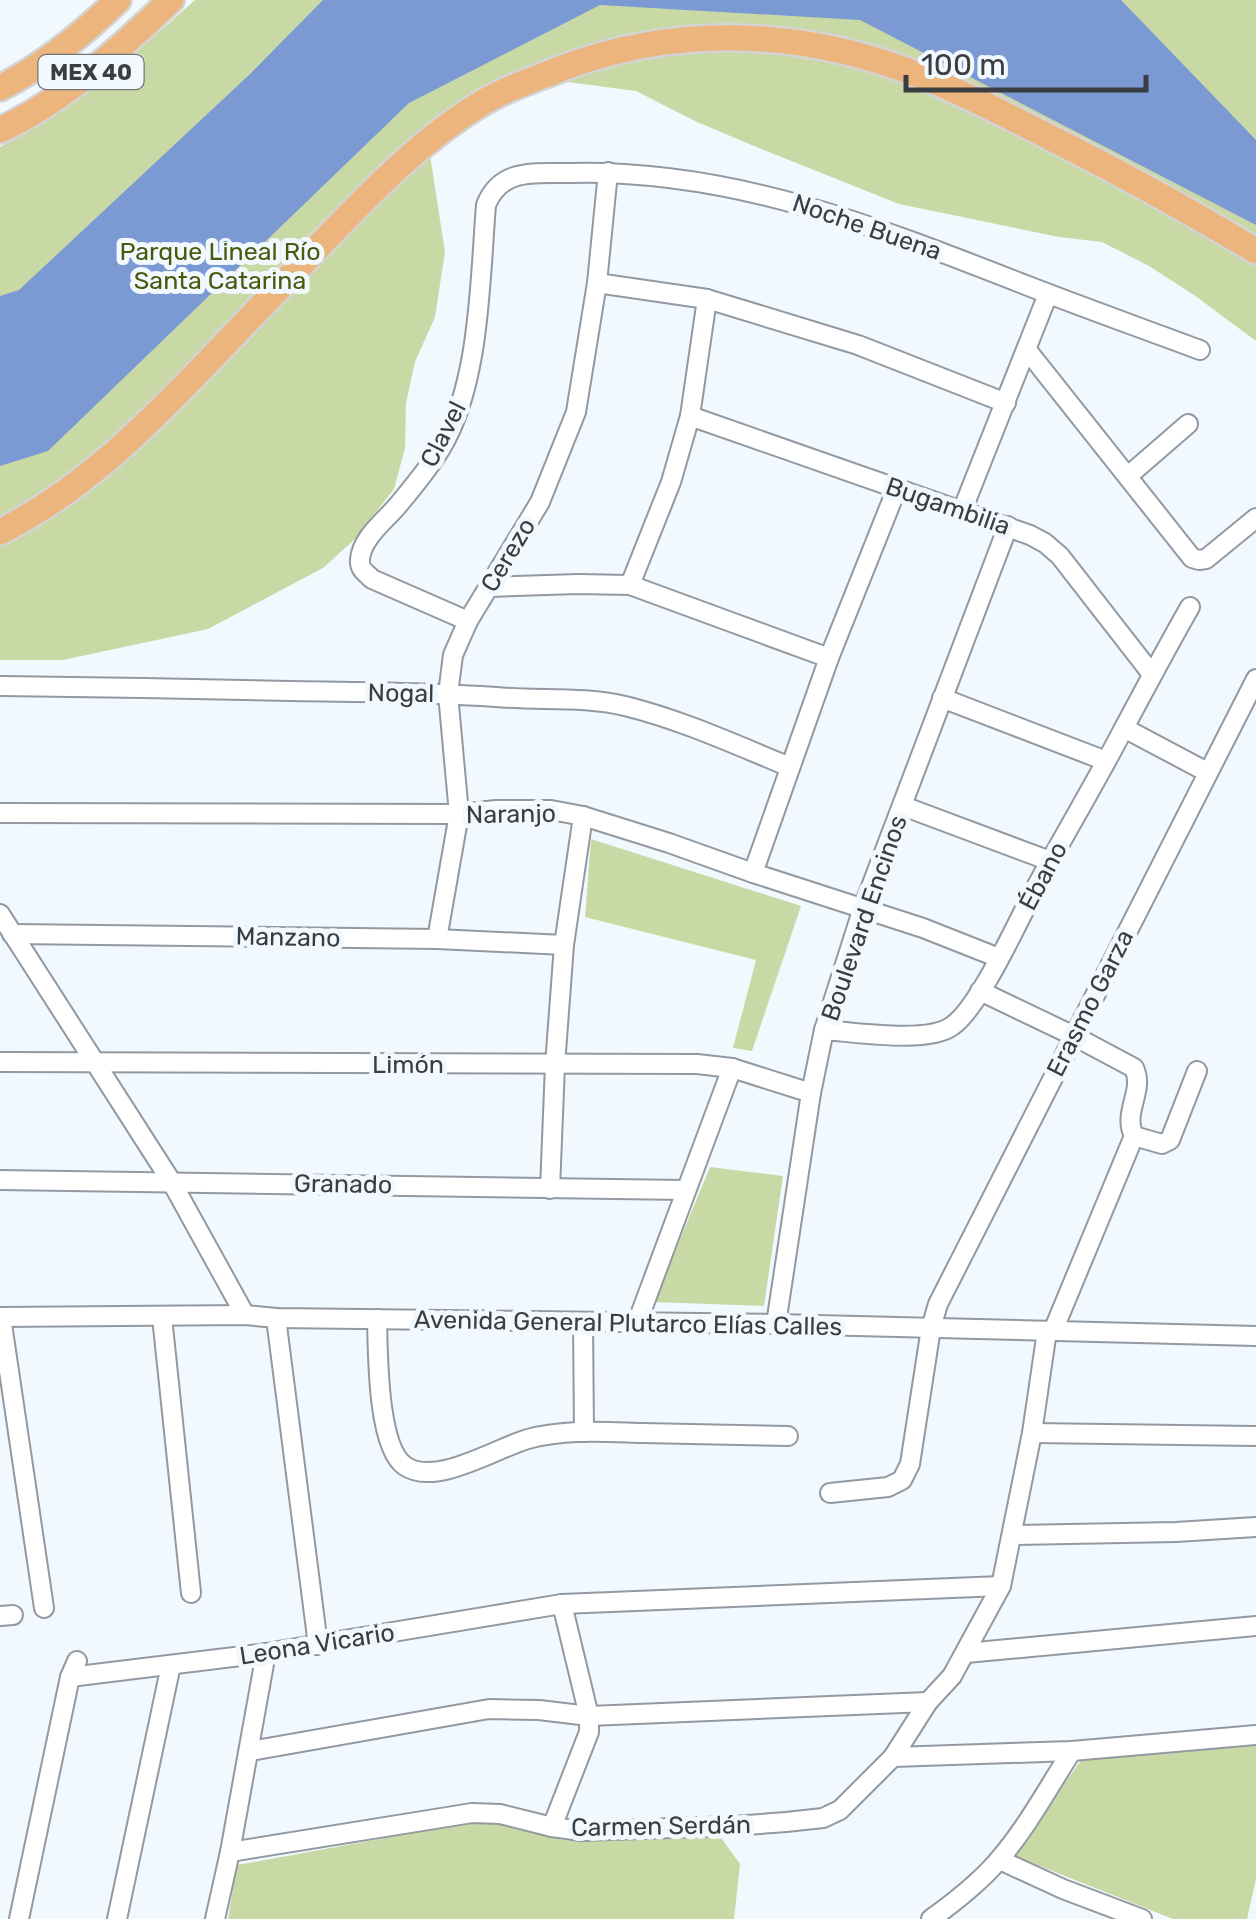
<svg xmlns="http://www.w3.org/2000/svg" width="1256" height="1919" font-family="Rubik,sans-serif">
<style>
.green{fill:#c9d9a6}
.water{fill:#7b9ad4}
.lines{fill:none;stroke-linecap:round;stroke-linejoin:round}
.minor-casing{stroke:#9299a1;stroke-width:22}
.highway-casing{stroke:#d4d4d5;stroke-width:30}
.minor{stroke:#fff;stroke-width:18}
.highway{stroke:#ebb57d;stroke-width:25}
.labels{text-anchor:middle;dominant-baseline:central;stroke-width:10;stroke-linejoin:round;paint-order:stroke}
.shield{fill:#f1f8fe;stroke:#71757a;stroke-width:2.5}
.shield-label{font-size:22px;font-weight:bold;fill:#3a3d41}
.street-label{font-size:25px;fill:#3a3d41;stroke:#f1f8fe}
.park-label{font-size:25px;fill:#495a0f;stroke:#f1f8fe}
</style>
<rect width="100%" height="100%" fill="#f1f8fe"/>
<g class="green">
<polygon points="195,0 1256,0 1256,341 1194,295 1149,266 1102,242 1059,237 899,204 754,146 697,122 636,91 545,79 492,93 430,155 445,252 435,317 415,362 406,403 405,448 394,489 355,539 323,568 208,629 63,660 0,660 0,147 50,119 132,56"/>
<polygon points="591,839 801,906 752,1051 733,1048 756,960 585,917"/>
<polygon points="710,1167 783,1176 764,1306 654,1302"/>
<polygon points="1256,1744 1256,1879 1247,1919 1173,1919 1012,1855 1085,1755"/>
<polygon points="483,1820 563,1840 716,1831 740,1864 734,1919 228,1919 237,1865"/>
</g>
<polygon class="water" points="323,0 1121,0 1256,140 1256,225 860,20 600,5 409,103 48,451 0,466 0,296 19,290 249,75"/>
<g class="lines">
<defs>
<g id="minor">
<polyline points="597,283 707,299 858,345 1006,403"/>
<polyline points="1027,350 1192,558 1199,560 1206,559 1256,518"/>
<polyline points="690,416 1030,535 1045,543 1060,556 1151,673"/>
<polyline points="1128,476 1188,424"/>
<polyline points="962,511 1048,294"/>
<polyline points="630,585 671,482 690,416 707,299"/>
<polyline points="489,587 578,584 630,585 829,658"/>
<path d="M468,621L372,579C366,573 359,569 360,560C361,538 386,520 399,504C414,486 429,468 441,448C480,384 480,279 486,205C501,167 536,174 570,173C731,169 875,226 1023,284C1082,307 1141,328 1200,350"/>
<path d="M0,686C97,687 193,689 290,691C359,692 428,692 496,697C539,701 583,696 625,706C682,720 736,745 790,767"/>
<polyline points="942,698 1106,761"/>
<polyline points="1124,728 1207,772"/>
<polyline points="903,806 1050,861"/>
<polyline points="0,813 459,814 496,810 551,810 583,816 669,843 753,873 923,928 999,958"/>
<polyline points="753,873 829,658 897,488"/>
<polyline points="0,914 171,1181 245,1315"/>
<polyline points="12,934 437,939 564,945"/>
<polyline points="437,939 459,814 448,694 453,655 468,621 540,502 576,412 597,283 608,172"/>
<path d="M980,991L1074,1036L1134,1068C1145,1091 1122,1112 1134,1136L1162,1144L1170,1140L1197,1071"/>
<path d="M824,1030C855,1032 928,1044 952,1026C979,1008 1018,921 1035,889C1064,835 1096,782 1124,728C1146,687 1167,647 1190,607"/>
<polyline points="0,1062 697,1064 732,1068 811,1093"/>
<polyline points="0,1180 686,1190"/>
<polyline points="550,1189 555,1065 564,945 583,816"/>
<polyline points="0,1317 245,1315 276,1318 776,1324 1256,1336"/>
<polyline points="1,1317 44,1608"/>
<polyline points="162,1317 191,1593"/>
<polyline points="276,1318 318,1645"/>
<path d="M377,1319C378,1352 377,1447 405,1466C436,1487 496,1448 528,1439C566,1429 604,1432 642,1433C691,1434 739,1435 788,1436"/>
<polyline points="583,1322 584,1432"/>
<polyline points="637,1323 732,1068"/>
<polyline points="776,1324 811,1093 824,1030 863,908 1008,526"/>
<polyline points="1053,1331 1134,1136"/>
<polyline points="1032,1433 1256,1436"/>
<polyline points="830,1493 888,1487 902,1480 910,1464 931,1328 938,1304 1256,679"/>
<polyline points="1012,1535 1176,1532 1256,1527"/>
<polyline points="0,1616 13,1615"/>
<polyline points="966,1653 1256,1626"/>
<polyline points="70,1677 266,1653 562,1604 1001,1586"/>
<polyline points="250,1751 489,1709 539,1710 589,1716 928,1702"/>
<polyline points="893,1757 1072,1751 1256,1735"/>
<polyline points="552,1827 589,1732 589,1716 562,1604"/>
<polyline points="230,1852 472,1813 500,1814 552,1827 581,1831 733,1826 786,1822 823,1818 840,1810 893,1757 928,1702 952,1676 1001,1586 1032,1433 1047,1331"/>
<polyline points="1000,1860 1063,1889 1142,1919"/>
<polyline points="19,1919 70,1677 77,1661"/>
<polyline points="117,1919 171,1665"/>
<polyline points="215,1919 230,1852 266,1653"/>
<path d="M931,1919C956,1901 983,1880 1002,1856C1029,1824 1049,1786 1072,1751"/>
</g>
<g id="highway">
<path d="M0,88C45,65 82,35 118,0"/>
<path d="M0,130C63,101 121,48 171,0"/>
<path d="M0,532C82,490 140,432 204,366C242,326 281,286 319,246C368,196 417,143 477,106C502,90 532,80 560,69C678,24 805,29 921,76C966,94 1008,116 1051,138C1121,173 1189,211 1256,251"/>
</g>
</defs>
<use href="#minor" class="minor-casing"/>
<use href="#highway" class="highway-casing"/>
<use href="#minor" class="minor"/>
<use href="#highway" class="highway"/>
</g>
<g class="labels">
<rect class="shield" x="38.5" y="55" width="105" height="34" rx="8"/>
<g class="shield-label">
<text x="91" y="72">MEX 40</text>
</g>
<g class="street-label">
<text transform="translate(867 227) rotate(19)">Noche Buena</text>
<text transform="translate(443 434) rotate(-63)">Clavel</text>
<text transform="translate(948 506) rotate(19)">Bugambilia</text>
<text transform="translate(508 555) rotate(-59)">Cerezo</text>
<text transform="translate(401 693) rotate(1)">Nogal</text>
<text transform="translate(511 814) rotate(-1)">Naranjo</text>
<text transform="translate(1043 876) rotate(-62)">Ébano</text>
<text transform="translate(864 918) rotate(-71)">Boulevard Encinos</text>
<text transform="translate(288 937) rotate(1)">Manzano</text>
<text transform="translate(1090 1003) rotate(-63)">Erasmo Garza</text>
<text x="408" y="1064">Limón</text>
<text transform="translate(343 1184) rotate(1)">Granado</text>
<text transform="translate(628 1323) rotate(1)">Avenida General Plutarco Elías Calles</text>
<text transform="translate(317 1644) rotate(-9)">Leona Vicario</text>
<text transform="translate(661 1826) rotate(-1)">Carmen Serdán</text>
</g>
<g class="park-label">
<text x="220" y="251">Parque Lineal Río<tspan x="220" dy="29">Santa Catarina</tspan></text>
</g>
</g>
<path d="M906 75v15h240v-15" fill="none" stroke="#3a3d41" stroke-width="5"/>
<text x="921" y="75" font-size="30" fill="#3a3d41" stroke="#f1f8fe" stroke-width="8" paint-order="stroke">100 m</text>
</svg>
